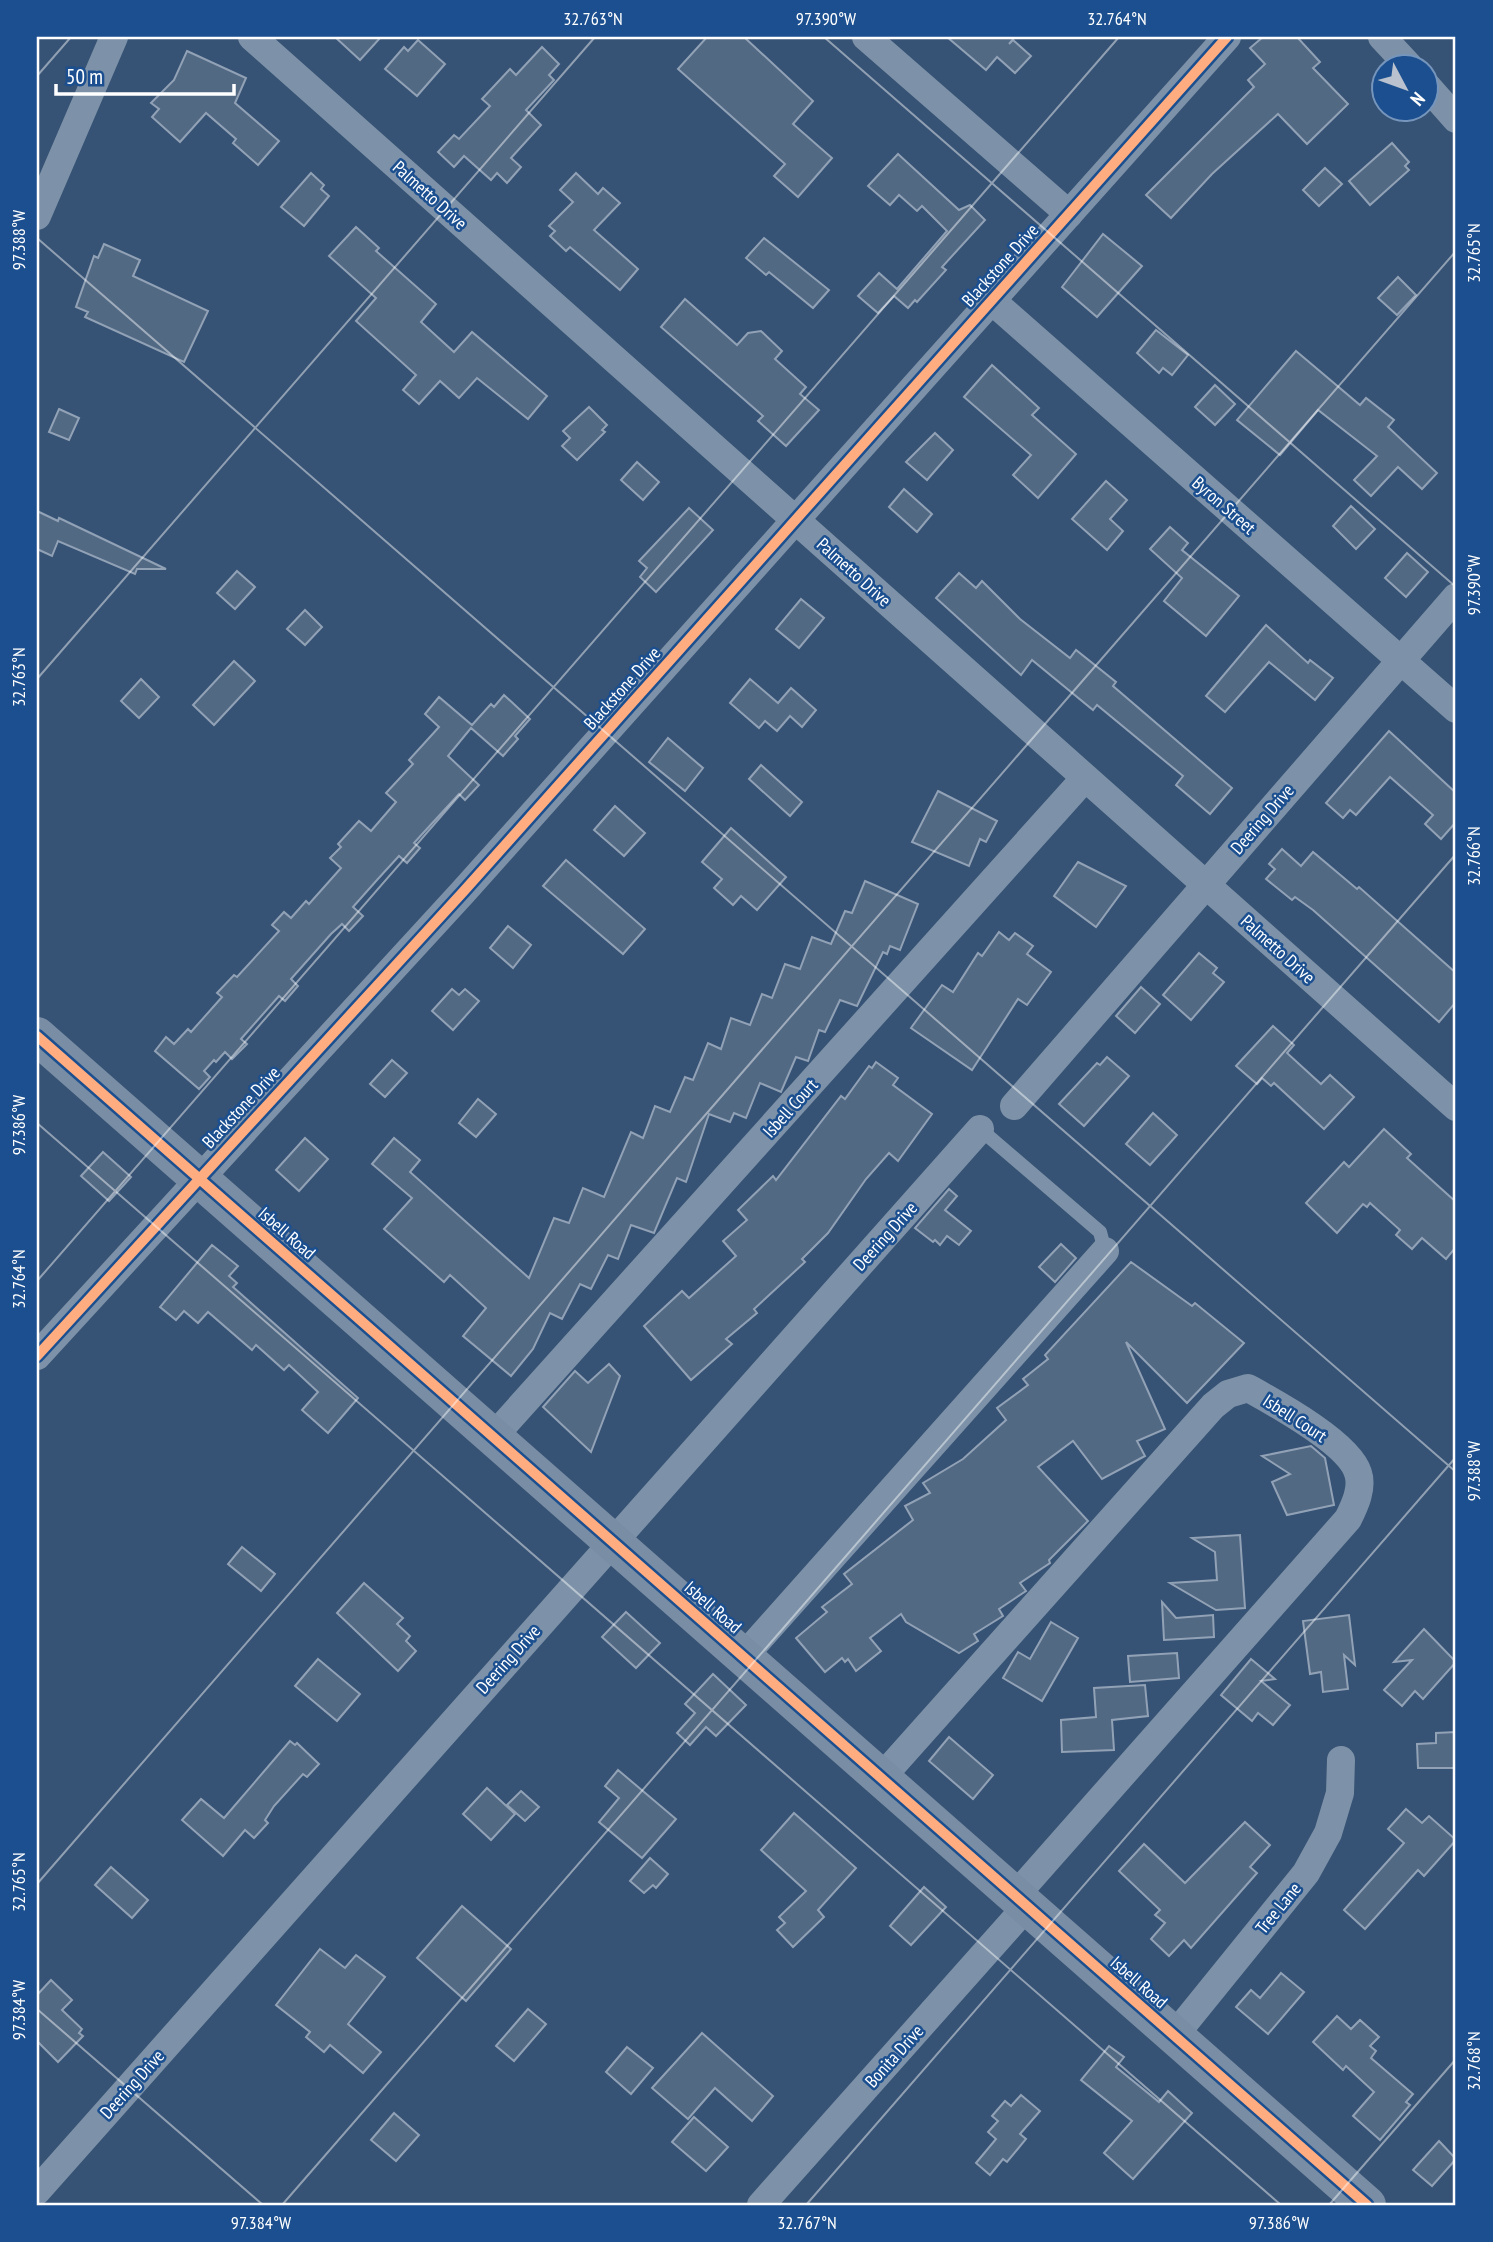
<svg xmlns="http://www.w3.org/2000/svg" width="1493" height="2242" font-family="'PT Sans Narrow',sans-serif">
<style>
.building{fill:#526984;stroke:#92a2b6;stroke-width:2}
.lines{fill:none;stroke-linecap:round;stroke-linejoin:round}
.lane{stroke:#7d92a8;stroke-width:14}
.street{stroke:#7d92a8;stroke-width:28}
.secondary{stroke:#798da4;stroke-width:38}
.cycleway-casing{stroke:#1b4f8f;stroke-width:15}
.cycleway{stroke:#ffac80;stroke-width:10}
.ticks{fill:none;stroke:#fff;stroke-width:2;stroke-opacity:0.45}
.labels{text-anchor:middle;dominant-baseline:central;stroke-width:5;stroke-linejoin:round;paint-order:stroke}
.street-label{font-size:18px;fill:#fff;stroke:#1b4f8f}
.neatline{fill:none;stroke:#fff;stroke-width:2.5}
.ticks-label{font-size:18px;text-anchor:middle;fill:#fff}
</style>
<rect width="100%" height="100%" fill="#365274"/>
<g class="building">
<polygon points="335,37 381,37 360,60"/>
<polygon points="707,37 744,37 813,101 793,124 832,158 798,197 774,176 785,164 678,69"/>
<polygon points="947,37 1015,37 1009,44 1013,40 1031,56 1015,73 997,57 986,70"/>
<polygon points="1263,37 1297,37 1320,62 1313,68 1348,104 1307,144 1278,114 1212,174 1171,218 1146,195 1254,87 1248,80 1265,64 1250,48"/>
<polygon points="418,40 445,64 417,96 385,69 404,47 408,51"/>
<polygon points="542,47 559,64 549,75 554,80 526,110 541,125 511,158 521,167 507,183 497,173 491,180 464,156 454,167 438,152 454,135 459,139 490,106 482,99 510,69 516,75"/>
<polygon points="187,51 246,78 235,103 279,141 258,165 233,143 236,139 206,113 180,142 152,117 159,109 151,103 174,80"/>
<polygon points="1392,143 1409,162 1405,166 1409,170 1370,205 1349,181"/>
<polygon points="898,154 959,210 970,205 985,220 942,267 946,270 917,302 915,300 908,308 894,296 878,313 858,296 879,273 897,289 947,231 922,206 917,211 899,195 890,205 868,186"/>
<polygon points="1325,168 1342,184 1319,206 1303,190"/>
<polygon points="311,173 324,185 321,189 329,196 304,226 281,207"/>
<polygon points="576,173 598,194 603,188 620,203 594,230 638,269 620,290 570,247 566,251 550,236 555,231 549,226 573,202 560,190"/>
<polygon points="356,227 379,248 376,251 436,304 421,322 454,352 472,332 547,396 528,419 477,378 459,398 440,381 419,404 403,390 416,375 356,321 376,298 329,256"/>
<polygon points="1103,234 1142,266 1097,317 1062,287"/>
<polygon points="764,238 829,290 813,308 769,272 766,275 746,258"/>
<polygon points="104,244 140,260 133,276 208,311 184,362 85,317 88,312 76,307 94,256 98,258"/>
<polygon points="1398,277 1416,295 1397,315 1378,298"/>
<polygon points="685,299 737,345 748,333 761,331 782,351 775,359 806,387 800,394 819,410 786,446 758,421 763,416 661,327"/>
<polygon points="1156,330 1188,355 1172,375 1163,368 1159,373 1137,353"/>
<polygon points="1296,351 1360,405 1366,398 1394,420 1388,427 1437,473 1422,489 1398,467 1371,496 1354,480 1377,456 1318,410 1280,455 1237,420"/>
<polygon points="992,365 1039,408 1032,415 1076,454 1038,498 1013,475 1031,455 964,397"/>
<polygon points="1215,385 1235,404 1215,425 1195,407"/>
<polygon points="589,407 607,425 602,430 605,432 577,460 562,446 570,438 563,431"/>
<polygon points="59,409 79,418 69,440 49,432"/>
<polygon points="935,433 953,450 927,480 906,462"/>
<polygon points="637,462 659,482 643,500 621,480"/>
<polygon points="1106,481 1127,500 1110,519 1123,531 1107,550 1072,519"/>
<polygon points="904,489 932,514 917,532 889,507"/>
<polygon points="1351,506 1375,529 1356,549 1333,526"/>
<polygon points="689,508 713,530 656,592 640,577 647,568 639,561"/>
<polygon points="37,511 58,521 59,518 166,569 137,569 135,574 58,541 52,556 37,549"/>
<polygon points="1170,527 1188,543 1182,550 1239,596 1206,636 1164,601 1182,578 1150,549"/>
<polygon points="1407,553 1428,572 1406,597 1385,578"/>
<polygon points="237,571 255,587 235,609 217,593"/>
<polygon points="959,573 976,588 982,581 1020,619 1070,658 1076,650 1116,682 1113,686 1232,788 1210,814 1176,785 1183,776 1097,705 1093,710 1032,660 1021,675 936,598"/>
<polygon points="801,599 824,618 799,648 776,629"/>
<polygon points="305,610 322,627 305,645 287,629"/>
<polygon points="1266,625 1308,663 1310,660 1333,678 1315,700 1269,662 1225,712 1206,696"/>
<polygon points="234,661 255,681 214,725 193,705"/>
<polygon points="141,679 159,697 139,718 121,701"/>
<polygon points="750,679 778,703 791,688 816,710 802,727 790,716 777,731 765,721 759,728 730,703"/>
<polygon points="504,695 530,719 515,736 518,739 503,756 471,728 448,756 479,785 465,800 459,794 414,843 420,848 407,863 399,856 377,880 353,907 363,916 349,931 342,924 331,934 291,979 298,986 285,1001 279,996 241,1039 247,1044 232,1059 225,1052 216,1062 214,1060 204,1071 210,1077 199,1089 155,1051 166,1037 174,1044 188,1029 191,1032 222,997 217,993 234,975 237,977 279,931 272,925 284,912 291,918 306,901 309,904 341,868 330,858 341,847 338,844 359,821 371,831 396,802 386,793 413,764 409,760 439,727 425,714 439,697 472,725 491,704 494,707"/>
<polygon points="1389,731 1456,793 1456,822 1441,839 1425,824 1433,815 1390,777 1356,815 1350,810 1343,818 1326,803"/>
<polygon points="668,738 703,768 685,791 649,762"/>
<polygon points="761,765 802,802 790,816 749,779"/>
<polygon points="938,791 997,821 986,842 980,839 969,866 912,842"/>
<polygon points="615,806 645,833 624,856 594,830"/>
<polygon points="731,828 786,877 757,910 741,896 733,905 714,888 722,879 702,862"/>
<polygon points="1282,849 1301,866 1313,852 1357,889 1359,887 1456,973 1456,1002 1439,1022 1313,910 1295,897 1292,900 1266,879 1275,869 1269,864"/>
<polygon points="566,860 645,929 623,954 543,886"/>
<polygon points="1078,862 1126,886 1096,927 1054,896"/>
<polygon points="865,881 918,904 900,950 890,946 887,954 883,952 857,1006 840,1000 825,1032 819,1030 808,1061 796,1057 781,1092 760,1083 746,1118 734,1113 730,1122 709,1114 686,1182 677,1178 654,1233 631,1225 618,1259 608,1255 591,1289 580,1284 562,1319 550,1313 533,1349 511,1376 463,1336 486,1308 450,1275 444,1282 384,1229 412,1198 372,1164 394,1138 420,1160 410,1172 529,1278 554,1218 569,1223 583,1188 604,1197 631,1132 643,1138 655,1106 670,1112 685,1077 693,1080 708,1043 721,1049 731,1018 750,1025 762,994 772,998 785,964 800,969 812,937 831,944 845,911 852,913"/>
<polygon points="508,926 531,945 513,968 490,948"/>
<polygon points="999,932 1009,940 1015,933 1033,946 1027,954 1051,972 1027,1005 1018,999 972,1070 911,1028 942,985 953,992 978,953 982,956"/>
<polygon points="1199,953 1217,968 1213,973 1224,982 1191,1020 1163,995"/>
<polygon points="1141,987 1160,1004 1135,1033 1116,1016"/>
<polygon points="452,989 459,995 465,989 479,1001 453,1030 432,1011"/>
<polygon points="1273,1026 1294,1045 1287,1053 1321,1084 1330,1075 1354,1097 1324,1129 1274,1083 1271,1086 1262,1078 1257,1084 1236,1066"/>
<polygon points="1107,1057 1129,1076 1084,1126 1059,1104 1097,1063 1100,1065"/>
<polygon points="392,1060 407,1073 385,1097 370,1084"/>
<polygon points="876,1062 898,1078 893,1085 932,1114 898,1161 889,1153 866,1179 828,1233 802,1259 805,1262 754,1309 757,1313 726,1339 732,1344 691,1380 644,1326 682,1291 689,1298 736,1256 723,1241 747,1220 738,1210 773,1176 776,1180 841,1096 845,1099 869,1066 872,1068"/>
<polygon points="478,1099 496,1114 476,1137 459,1123"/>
<polygon points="1153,1113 1177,1135 1150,1165 1126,1144"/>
<polygon points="1384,1129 1411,1154 1407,1158 1456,1202 1456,1247 1446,1259 1422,1238 1412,1249 1396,1235 1400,1230 1370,1203 1367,1207 1363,1204 1337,1233 1306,1203 1344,1162 1349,1167"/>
<polygon points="305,1138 328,1159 299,1191 276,1170"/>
<polygon points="103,1152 131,1177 109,1201 81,1176"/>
<polygon points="949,1189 957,1196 945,1210 971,1231 959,1245 947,1236 940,1245 935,1240 933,1242 915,1228"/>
<polygon points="1061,1244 1076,1258 1055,1282 1039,1267"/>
<polygon points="212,1245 238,1266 229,1276 237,1283 233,1287 358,1398 328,1433 302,1410 318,1392 289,1365 284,1370 256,1345 252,1350 208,1312 198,1323 184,1311 176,1320 160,1307"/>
<polygon points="1131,1262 1192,1306 1195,1303 1244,1343 1187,1403 1126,1342 1165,1429 1137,1441 1145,1456 1102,1479 1073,1441 1038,1467 1088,1521 1049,1560 1050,1563 1020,1583 1026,1591 999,1609 1003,1616 974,1634 978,1641 959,1653 906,1622 901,1614 870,1638 881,1651 856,1671 848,1659 845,1662 842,1658 825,1672 796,1638 827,1612 822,1607 852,1584 844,1574 913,1520 905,1506 930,1493 923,1483 963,1459 1006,1420 997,1408 1028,1385 1023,1379 1048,1359 1045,1355"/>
<polygon points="609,1364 620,1376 591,1452 543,1407 575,1371 588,1383"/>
<polygon points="1311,1446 1325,1458 1334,1505 1287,1515 1272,1482 1290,1474 1262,1456"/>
<polygon points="1240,1535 1245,1608 1216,1610 1170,1583 1217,1580 1215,1552 1192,1538"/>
<polygon points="242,1547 275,1574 261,1591 228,1564"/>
<polygon points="364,1583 403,1618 397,1624 410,1636 406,1641 416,1651 398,1671 337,1613"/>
<polygon points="1162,1602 1176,1618 1213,1615 1214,1637 1164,1640"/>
<polygon points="626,1612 660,1643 636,1668 602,1637"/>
<polygon points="1349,1615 1355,1665 1344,1655 1348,1689 1323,1692 1321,1672 1310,1674 1303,1621"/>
<polygon points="1051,1622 1078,1638 1042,1701 1003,1678 1018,1652 1030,1659"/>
<polygon points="1424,1629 1456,1662 1423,1699 1415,1691 1402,1706 1384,1690 1412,1660 1394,1662"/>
<polygon points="1177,1653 1179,1678 1130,1682 1128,1656"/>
<polygon points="318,1659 360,1694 337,1721 295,1686"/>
<polygon points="1251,1659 1275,1679 1261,1681 1290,1705 1273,1725 1258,1713 1252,1721 1221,1695"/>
<polygon points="713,1674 746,1705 716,1736 706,1727 690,1745 677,1733 695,1713 685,1704"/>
<polygon points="1145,1685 1148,1716 1112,1720 1114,1750 1062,1752 1061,1720 1096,1717 1094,1688"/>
<polygon points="1456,1732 1456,1768 1418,1768 1417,1744 1436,1743 1436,1733"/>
<polygon points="949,1737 993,1775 973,1799 929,1761"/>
<polygon points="290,1741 295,1745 297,1743 319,1764 307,1777 303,1774 274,1806 265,1820 268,1823 254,1838 245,1830 223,1856 182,1820 201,1799 224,1818"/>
<polygon points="618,1770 676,1819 642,1858 599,1822 619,1798 605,1786"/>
<polygon points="487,1788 515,1814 491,1840 463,1814"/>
<polygon points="521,1791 539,1807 525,1821 507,1805"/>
<polygon points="1406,1809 1422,1823 1429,1816 1456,1840 1424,1876 1418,1870 1365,1929 1344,1910 1404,1843 1388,1829"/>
<polygon points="794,1813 856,1868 818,1910 824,1917 793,1947 777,1930 785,1923 779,1917 806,1891 761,1850"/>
<polygon points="1245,1822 1270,1845 1250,1867 1257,1873 1191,1948 1184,1940 1169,1956 1151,1939 1165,1923 1155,1915 1160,1910 1119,1871 1144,1844 1185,1883"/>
<polygon points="650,1858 668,1874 656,1888 653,1885 644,1893 630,1881"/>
<polygon points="111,1867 148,1900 132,1918 95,1885"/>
<polygon points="924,1887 946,1907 911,1945 890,1926"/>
<polygon points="462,1906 511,1949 466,2001 417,1958"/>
<polygon points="320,1949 345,1968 356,1955 385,1977 348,2024 381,2052 363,2073 330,2045 324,2052 306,2037 310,2032 276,2005"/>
<polygon points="1281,1973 1304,1992 1268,2034 1236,2007 1251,1990 1260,1998"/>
<polygon points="51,1980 72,2000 62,2010 82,2029 79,2033 83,2036 58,2062 37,2041 37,1995"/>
<polygon points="528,2009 546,2024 514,2061 496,2046"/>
<polygon points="1337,2016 1351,2029 1360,2020 1379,2037 1370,2046 1376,2051 1371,2058 1413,2094 1406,2102 1410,2105 1380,2140 1353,2116 1374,2092 1346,2066 1343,2070 1313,2042"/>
<polygon points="702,2033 773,2096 752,2121 715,2088 688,2119 652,2088"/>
<polygon points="1109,2046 1124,2057 1116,2067 1159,2102 1168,2091 1192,2113 1133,2179 1104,2153 1132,2121 1081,2080"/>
<polygon points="627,2047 653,2068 631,2094 606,2072"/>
<polygon points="1021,2095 1040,2111 1020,2134 1026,2139 1007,2162 1003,2159 990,2175 976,2163 996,2139 988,2132 998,2121 992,2116 1005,2101 1011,2106"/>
<polygon points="394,2113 419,2135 396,2161 371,2140"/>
<polygon points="694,2117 728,2147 706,2171 672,2142"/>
<polygon points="1439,2141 1456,2159 1432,2186 1413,2170"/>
</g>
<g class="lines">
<polyline class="lane" points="980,1129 1100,1232 1105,1251"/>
<g class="street">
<polyline points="252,37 1456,1107"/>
<polyline points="866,37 1069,214"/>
<polyline points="1382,37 1409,66"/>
<polyline points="1426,85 1456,119"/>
<polyline points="37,216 114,37"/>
<polyline points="991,300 1456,709"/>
<polyline points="1014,1106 1456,597"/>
<polyline points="37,1356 463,892 1227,37"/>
<polyline points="493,1437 1085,778"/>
<polyline points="743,1657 1105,1251"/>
<path d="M881,1778L1213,1406L1228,1394L1248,1388C1275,1403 1349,1443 1358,1473C1363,1488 1355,1505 1348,1519L1015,1896"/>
<polyline points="1174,2036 1306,1873 1328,1833 1340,1793 1341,1760"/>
<polyline points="37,2191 980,1129"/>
<polyline points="761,2205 1027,1906"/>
</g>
<polyline class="secondary" points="37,1036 1367,2205"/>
<defs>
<g id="cycleway">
<polyline points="37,1036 1367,2205"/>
<polyline points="37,1356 463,892 1227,37"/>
</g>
</defs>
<use href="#cycleway" class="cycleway-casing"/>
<use href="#cycleway" class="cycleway"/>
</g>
<path class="ticks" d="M824,37L1456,587M37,76L71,37M37,238L1456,1472M37,679L595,37M37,1123L1281,2205M37,1281L1119,37M37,1884L1456,251M37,2009L263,2205M282,2205L1456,854M806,2205L1456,1457M1329,2205L1456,2059"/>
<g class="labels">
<g class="street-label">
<text transform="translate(430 195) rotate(42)">Palmetto Drive</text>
<text transform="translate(1000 265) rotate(-48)">Blackstone Drive</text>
<text transform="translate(1224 505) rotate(41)">Byron Street</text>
<text transform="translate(854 572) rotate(42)">Palmetto Drive</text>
<text transform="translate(622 688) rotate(-48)">Blackstone Drive</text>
<text transform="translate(1262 819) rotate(-49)">Deering Drive</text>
<text transform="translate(1278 949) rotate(42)">Palmetto Drive</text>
<text transform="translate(241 1107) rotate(-47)">Blackstone Drive</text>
<text transform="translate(790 1108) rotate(-48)">Isbell Court</text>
<text transform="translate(287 1233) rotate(41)">Isbell Road</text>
<text transform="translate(885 1236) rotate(-48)">Deering Drive</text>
<text transform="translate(1295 1418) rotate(33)">Isbell Court</text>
<text transform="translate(713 1607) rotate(41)">Isbell Road</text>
<text transform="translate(508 1659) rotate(-48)">Deering Drive</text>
<text transform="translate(1278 1908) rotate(-51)">Tree Lane</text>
<text transform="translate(1139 1982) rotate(41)">Isbell Road</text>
<text transform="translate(894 2056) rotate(-48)">Bonita Drive</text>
<text transform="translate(132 2084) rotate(-48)">Deering Drive</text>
</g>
</g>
<rect width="1493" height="2242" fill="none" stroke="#1b4f8f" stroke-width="77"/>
<g transform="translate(1405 88) rotate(131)"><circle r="33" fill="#1b4f8f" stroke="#7695bc" stroke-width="2"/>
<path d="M0-5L12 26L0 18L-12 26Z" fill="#b9c2ce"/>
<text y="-10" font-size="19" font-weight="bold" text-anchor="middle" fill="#ffffff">N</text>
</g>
<path d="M56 84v10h178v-10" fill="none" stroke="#ffffff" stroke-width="3.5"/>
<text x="66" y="84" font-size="21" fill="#ffffff" stroke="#1b4f8f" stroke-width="5" paint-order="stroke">50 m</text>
<rect x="38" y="38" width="1416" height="2166" class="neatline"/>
<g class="ticks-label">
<text x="593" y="25">32.763°N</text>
<text x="826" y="25">97.390°W</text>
<text x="1117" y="25">32.764°N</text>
<text transform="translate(19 240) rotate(-90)" y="6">97.388°W</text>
<text transform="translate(1474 253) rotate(-90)" y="6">32.765°N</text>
<text transform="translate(1474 585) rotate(-90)" y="6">97.390°W</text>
<text transform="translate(19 677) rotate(-90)" y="6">32.763°N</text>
<text transform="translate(1474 856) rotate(-90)" y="6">32.766°N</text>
<text transform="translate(19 1125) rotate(-90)" y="6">97.386°W</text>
<text transform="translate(19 1279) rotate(-90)" y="6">32.764°N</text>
<text transform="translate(1474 1471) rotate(-90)" y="6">97.388°W</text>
<text transform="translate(19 1882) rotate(-90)" y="6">32.765°N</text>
<text transform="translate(19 2010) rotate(-90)" y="6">97.384°W</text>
<text transform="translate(1474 2061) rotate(-90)" y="6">32.768°N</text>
<text x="261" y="2229">97.384°W</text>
<text x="807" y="2229">32.767°N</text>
<text x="1279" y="2229">97.386°W</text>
</g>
</svg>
